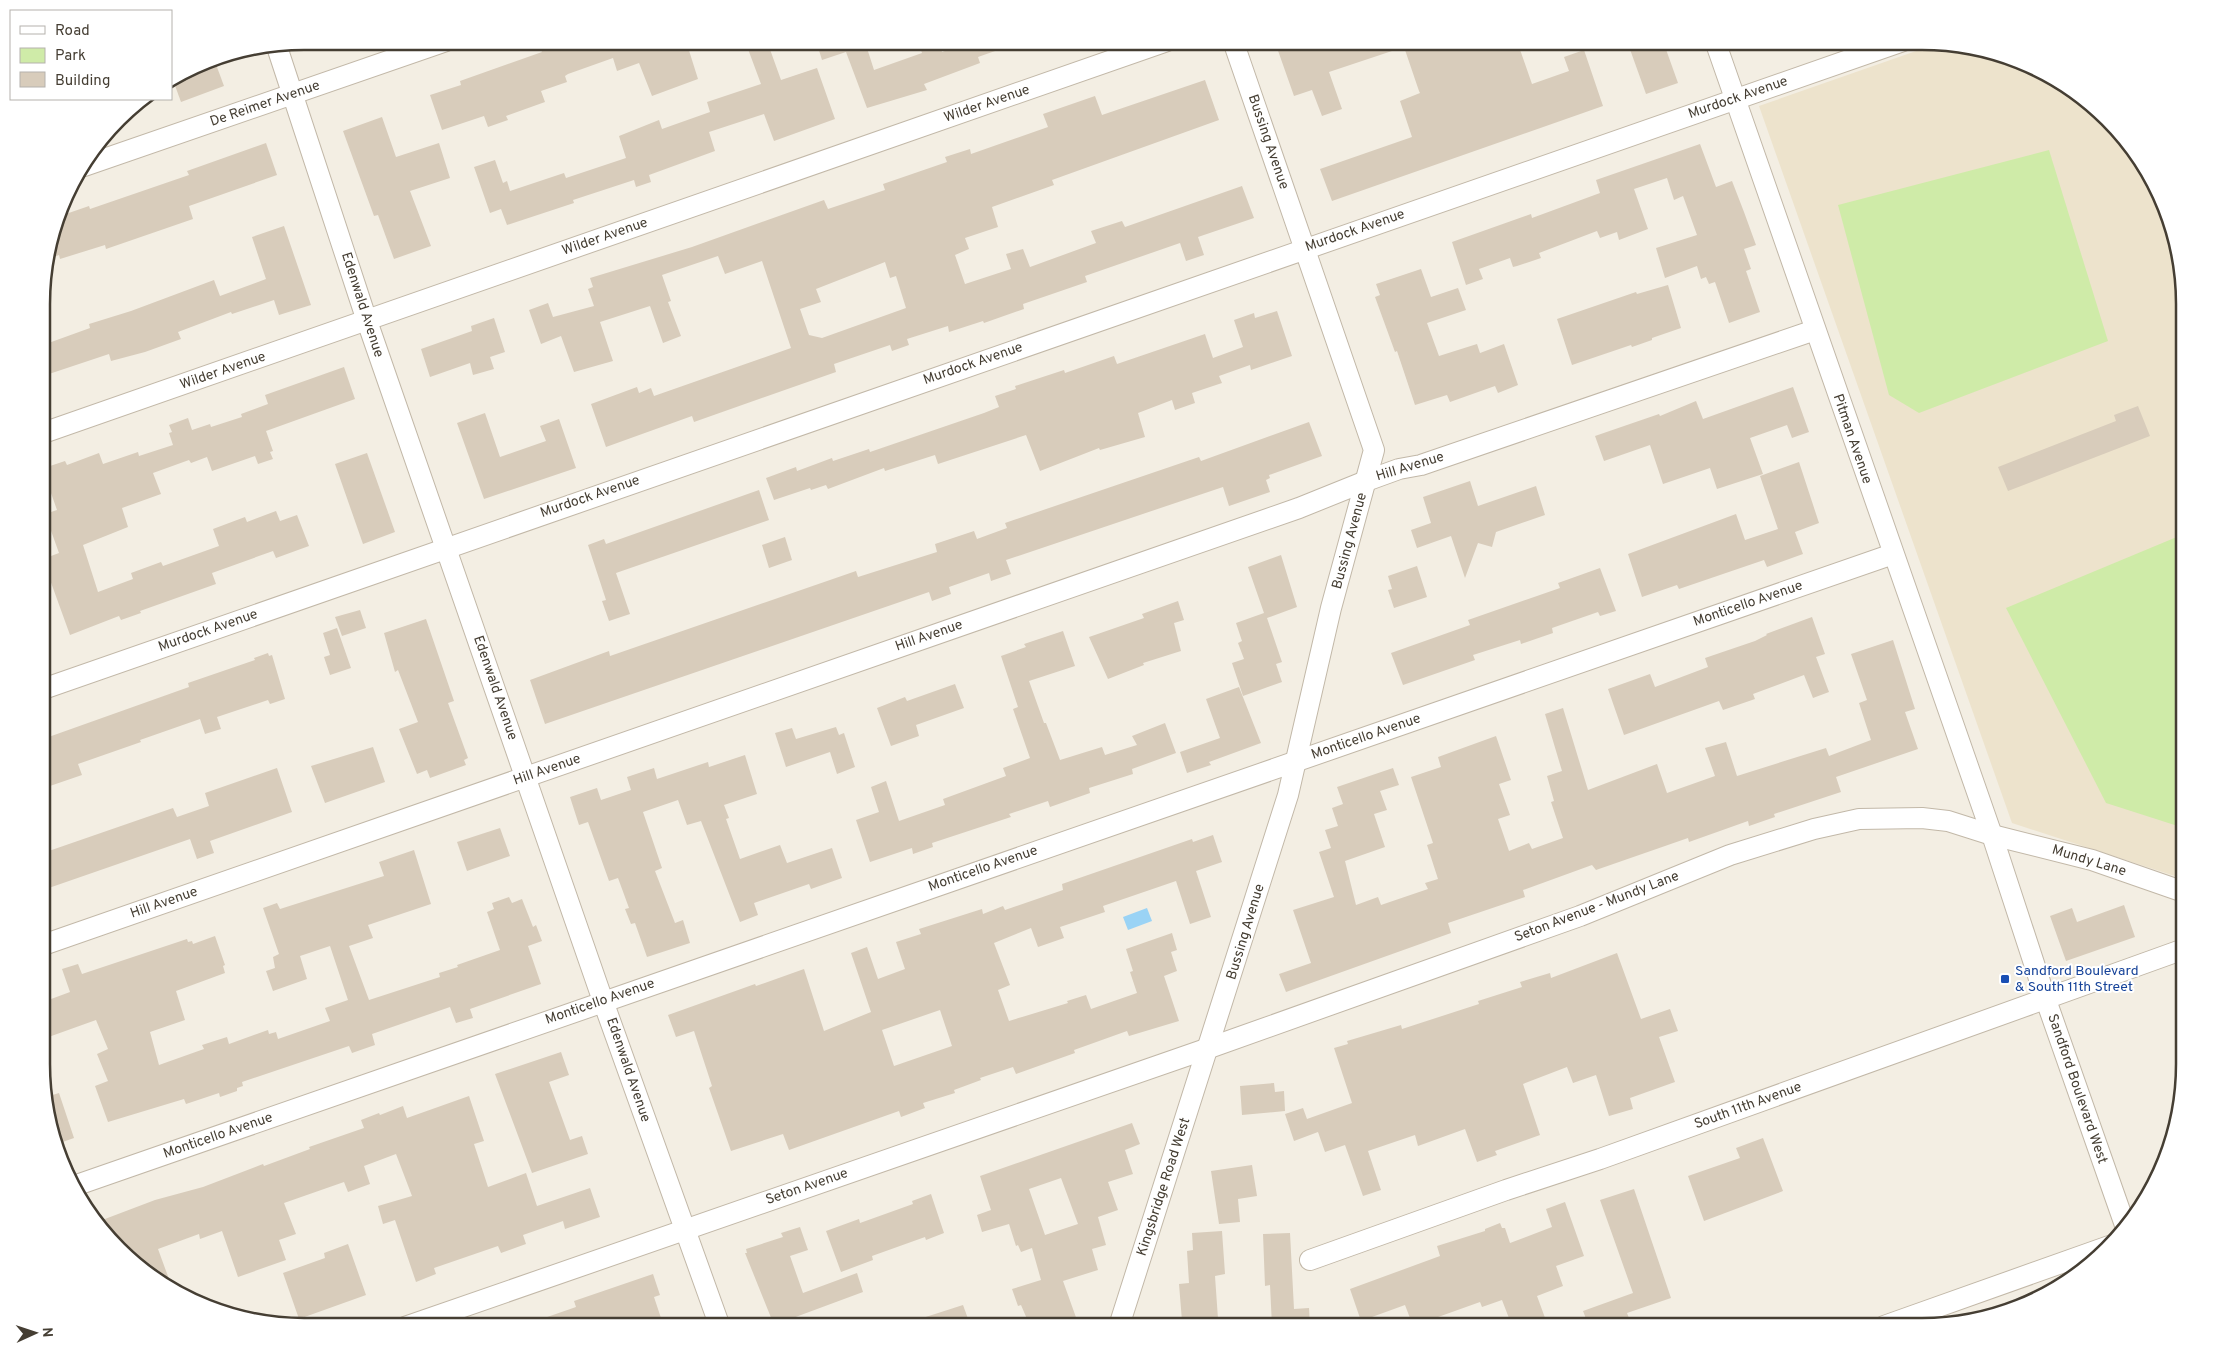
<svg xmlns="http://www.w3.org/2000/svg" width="2226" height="1368" font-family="Overpass,sans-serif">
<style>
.education{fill:#ede3cc}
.green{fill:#cfeba8}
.water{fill:#9ad3f5}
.building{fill:#d8ccbb;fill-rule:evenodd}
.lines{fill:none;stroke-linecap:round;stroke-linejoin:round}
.minor-casing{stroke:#c2b8a8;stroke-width:22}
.minor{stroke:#fff;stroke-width:20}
.transit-dot{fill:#1a4fb4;stroke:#fff;stroke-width:2}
.labels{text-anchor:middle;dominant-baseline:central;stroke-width:4;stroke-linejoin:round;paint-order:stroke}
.street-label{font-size:14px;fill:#453e33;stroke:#fff}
.transit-label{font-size:14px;fill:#164399;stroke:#fff;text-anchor:start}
.rim{fill:none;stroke:#453e33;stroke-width:2.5}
</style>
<rect width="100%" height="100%" fill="#f3eee3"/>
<polygon class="education" points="1939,43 1991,50 2068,85 2108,118 2150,173 2176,235 2184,287 2184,879 2012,823 1759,106"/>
<g class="green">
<polygon points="2049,150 2108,341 1919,413 1889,395 1838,205"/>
<polygon points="2184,534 2184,828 2106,803 2006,608"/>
</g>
<polygon class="water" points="1147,908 1152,921 1128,930 1123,917"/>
<g class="building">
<polygon points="564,41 686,41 698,79 652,96 639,63 617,71 613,58 568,74 565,76 567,82 541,91 545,102 506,116 508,120 488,127 484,116 442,130 430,95 461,85 460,81 542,52 541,50"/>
<polygon points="745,41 767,41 781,80 817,68 835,119 774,141 764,114 709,132 715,151 649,175 651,182 636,187 634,180 573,200 574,203 507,225 501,209 490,213 474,167 495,160 503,183 507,181 510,191 564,173 566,178 626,158 619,136 659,120 662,129 710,112 707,102 761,84"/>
<polygon points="816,41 867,41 866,45 874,70 922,53 918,41 938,41 942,52 973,41 1015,41 1015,44 978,57 980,63 924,84 927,90 867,108 846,52 822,60"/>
<polygon points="1286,41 1517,41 1532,84 1569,71 1564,57 1584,50 1603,106 1332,201 1320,169 1412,137 1400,101 1420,93 1419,91 1404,47 1329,72 1342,109 1322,116 1312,90 1294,96 1276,45"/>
<polygon points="1627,41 1663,41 1678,83 1646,94"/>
<polygon points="214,59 224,86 181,102 173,80 203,61"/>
<path d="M1205,80L1219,120L1052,180L1054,185L992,207L998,227L965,238L969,249L955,255L965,284L1011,269L1006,254L1023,249L1030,267L1096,243L1091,231L1122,221L1125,227L1242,186L1254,218L1198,237L1204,255L1186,261L1180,243L1085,276L1087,282L1023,304L1024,309L984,323L983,321L949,332L948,326L907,339L909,345L892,351L890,345L834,364L836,372L694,422L692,416L606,447L591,404L637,387L639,393L651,388L654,396L791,348L762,261L725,274L718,256L662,275L671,301L668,302L681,336L663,343L650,306L600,322L613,361L574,372L561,336L541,344L529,310L548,303L553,317L594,306L588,289L593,287L590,278L692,247L824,200L828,209L885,190L883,184L947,162L945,157L970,149L971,154L1048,127L1043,114L1095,96L1102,115ZM885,262L890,278L896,276L906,308L822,338L809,335L800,309L821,302L816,289Z"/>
<polygon points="382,117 396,157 439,143 450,178 410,191 431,246 394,259 378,215 374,216 343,131"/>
<polygon points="266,143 277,175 189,206 193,219 106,249 105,245 60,259 59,255 46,260 60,216 89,206 90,209 189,175 187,171"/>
<polygon points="1700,144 1716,187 1732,181 1744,212 1756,245 1744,249 1751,269 1746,271 1760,312 1729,323 1715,282 1709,284 1706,277 1701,279 1697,266 1665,278 1656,248 1697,235 1683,196 1674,200 1667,178 1634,189 1648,229 1619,240 1617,232 1600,238 1597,231 1539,253 1541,258 1517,266 1513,267 1510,258 1479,269 1483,279 1466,285 1452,242 1531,214 1532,218 1600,193 1596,180"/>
<polygon points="284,226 311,305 279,315 274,300 232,314 231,312 178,332 181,339 145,352 111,361 109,354 43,376 43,345 90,328 89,324 131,311 214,280 220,296 266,279 252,237"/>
<polygon points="1421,269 1431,297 1458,288 1466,310 1427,323 1439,356 1477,344 1480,353 1504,344 1518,385 1498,393 1495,386 1450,402 1447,395 1415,405 1397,351 1395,352 1375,297 1380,295 1376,284"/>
<polygon points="1668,285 1681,328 1652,338 1652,340 1632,347 1631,345 1572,365 1557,319 1636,292 1637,294"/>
<polygon points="1277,311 1292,356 1251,370 1250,365 1219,376 1222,383 1192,393 1195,403 1175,410 1172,400 1138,413 1145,437 1100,450 1099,448 1040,471 1026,435 938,464 935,455 885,471 884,468 828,489 826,485 811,490 810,488 774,500 766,478 796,467 797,471 832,458 833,461 869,449 870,452 984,413 999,407 995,396 1016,389 1015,386 1064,370 1065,373 1114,356 1117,364 1205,334 1213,358 1243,347 1234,320 1254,313 1255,318"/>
<polygon points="494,318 505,352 490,357 494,369 473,375 470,363 430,377 421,349 472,331 471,326"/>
<polygon points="344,367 355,399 266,431 273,451 270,452 273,459 258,464 255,456 212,471 207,457 191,463 189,460 153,473 161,494 122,508 128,527 83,545 98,592 133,579 131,573 161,562 163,566 219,546 213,529 245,517 247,522 276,511 280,521 297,515 309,546 276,558 273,551 212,573 216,584 140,611 141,613 121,620 119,616 70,635 49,577 43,579 43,559 59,553 45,514 57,510 45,476 49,475 47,467 65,461 67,465 99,453 103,464 138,452 139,456 173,445 169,433 172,432 169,425 188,418 192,430 210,424 211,427 242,417 241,414 268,404 265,395"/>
<polygon points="1793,387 1809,432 1792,438 1787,425 1750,438 1763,474 1717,489 1710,468 1663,484 1650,445 1604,461 1595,436 1659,414 1660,416 1696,401 1703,419"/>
<polygon points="2138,406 2150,436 2008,491 1998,467 2116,421 2114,415"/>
<polygon points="485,413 500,457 546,441 540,426 559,419 576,468 484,499 457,423"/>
<polygon points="1309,422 1322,456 1269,475 1270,478 1266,480 1270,492 1229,506 1223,487 1006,560 1011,574 991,581 989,573 949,587 951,594 932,601 929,592 545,724 530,680 609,651 610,656 856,571 858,577 937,552 935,544 974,531 977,539 1007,528 1005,523 1199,457 1201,461"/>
<polygon points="367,453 395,532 363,544 335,464"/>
<polygon points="1799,462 1819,523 1795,532 1803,554 1767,567 1764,560 1679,589 1677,585 1642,597 1628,554 1736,514 1745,540 1778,529 1760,476"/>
<polygon points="1470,481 1478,506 1536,486 1545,515 1496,532 1492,547 1478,543 1465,578 1451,536 1417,548 1411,530 1431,523 1423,497"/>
<polygon points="759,490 769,520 616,573 630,614 609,621 602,601 606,600 588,545 604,539 606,544"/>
<polygon points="785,537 792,560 769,568 762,545"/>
<polygon points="1281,555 1297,607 1267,618 1282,662 1276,664 1282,682 1243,696 1232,663 1244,659 1238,643 1242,641 1236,623 1264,613 1248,567"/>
<polygon points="1417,566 1427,597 1394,608 1388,590 1392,589 1388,576"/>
<polygon points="1600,568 1616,611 1600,616 1598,612 1552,628 1553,633 1521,644 1520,640 1473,655 1475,660 1403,685 1391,653 1470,625 1468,620 1560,588 1558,583"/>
<polygon points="1178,601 1184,620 1174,623 1181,651 1143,663 1144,665 1108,679 1089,637 1144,618 1142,614"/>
<polygon points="360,610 366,628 342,636 335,617"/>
<polygon points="1812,617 1825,654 1816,657 1829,692 1813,698 1804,675 1753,694 1755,699 1723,710 1719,701 1624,735 1608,689 1650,674 1655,687 1708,667 1705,658 1755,641 1767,635 1766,634"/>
<polygon points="426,619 454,701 448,703 468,758 464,760 466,765 430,778 427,770 417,774 399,729 418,722 398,670 395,672 384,633"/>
<polygon points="337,628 351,668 330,675 324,657 330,655 323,633"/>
<polygon points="1063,631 1075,666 1029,681 1044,723 1046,723 1060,760 1102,747 1105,755 1137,745 1132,736 1165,723 1176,753 1132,769 1133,774 1089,788 1090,793 1050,807 1048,801 1009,814 1011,817 932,843 933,847 913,854 912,848 870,862 856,820 879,812 871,787 886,781 899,821 945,805 943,799 1006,776 1003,768 1030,758 1013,709 1018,707 1001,656 1026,647 1024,644"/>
<polygon points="1893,640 1915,709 1905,712 1918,749 1836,777 1841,792 1774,814 1775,817 1749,826 1748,821 1689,842 1688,838 1596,870 1592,865 1523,890 1525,897 1448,923 1451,933 1286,992 1279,974 1311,963 1293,910 1334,897 1319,852 1331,848 1325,830 1338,826 1332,808 1343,804 1337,787 1393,768 1399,785 1380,791 1387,810 1374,814 1385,847 1345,861 1356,905 1378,897 1381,905 1428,889 1425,883 1438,879 1427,845 1433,843 1411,777 1441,767 1438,757 1496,736 1511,780 1499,784 1510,815 1498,819 1509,851 1529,843 1532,849 1563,838 1551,802 1554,801 1547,776 1562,771 1545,714 1563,708 1588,790 1657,764 1667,793 1715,776 1705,748 1726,742 1737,776 1826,748 1829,756 1871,740 1859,703 1867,700 1851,654"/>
<polygon points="268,653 269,656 272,655 285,699 270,704 268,700 217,717 221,729 205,734 200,719 140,740 141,742 78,764 82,775 47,787 43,776 43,739 189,687 188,683 255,660 254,658"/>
<polygon points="955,684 964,708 916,725 919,736 891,746 877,708 905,697 907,701"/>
<polygon points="1239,687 1261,743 1209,762 1211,765 1187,773 1180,752 1220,738 1206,699"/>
<polygon points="836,727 839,735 844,733 855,767 837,774 830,752 786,767 775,733 792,728 796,739"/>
<polygon points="373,747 385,782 325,803 311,766"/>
<polygon points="745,755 757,794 724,805 729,818 726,819 740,859 780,845 787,863 832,848 842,878 811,889 809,884 754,903 758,915 740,922 701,821 687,825 678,800 643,812 662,868 655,871 675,923 683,920 690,943 647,957 635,923 631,924 625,909 629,908 618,878 609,881 588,822 579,825 570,797 597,788 601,800 631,790 627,777 654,768 657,779 708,762 709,767"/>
<polygon points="277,768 292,812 210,841 214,853 197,859 190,839 43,890 43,853 173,808 177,817 209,806 205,793"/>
<polygon points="500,828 510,856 467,871 457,842"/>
<path d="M1213,835L1222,862L1196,871L1211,917L1190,924L1176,881L1103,906L1105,912L1060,927L1064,938L1038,947L1031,928L994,943L1010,985L998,990L1009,1021L1068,1003L1067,1001L1086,995L1091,1009L1137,993L1130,972L1133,971L1126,949L1172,933L1177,950L1171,952L1177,971L1164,976L1179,1021L1129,1036L1127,1031L1074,1050L1075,1053L1016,1074L1013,1067L980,1078L981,1080L954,1090L955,1093L923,1103L925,1108L901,1117L899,1111L789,1150L783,1134L731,1151L709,1088L712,1086L694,1031L676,1037L668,1015L755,984L756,986L804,969L824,1031L871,1012L851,953L867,947L878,979L905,969L896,942L921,934L919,929L982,909L983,914L1003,906L1005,910L1063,890L1062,884L1192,839L1193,842ZM940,1010L952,1046L894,1066L882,1030Z"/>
<polygon points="414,850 431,904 368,925 373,938 349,946 369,1000 440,977 439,973 458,967 457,965 500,950 487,912 494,909 492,903 509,897 512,903 522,899 533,927 536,925 542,941 528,946 541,984 470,1009 473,1018 456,1023 450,1007 372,1034 375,1045 352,1053 349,1046 242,1082 243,1086 237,1088 237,1091 220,1097 219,1093 186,1104 184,1099 108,1122 95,1086 108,1081 97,1054 108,1049 96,1020 43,1039 43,1002 70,992 62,969 78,964 82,974 187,939 188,942 192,941 193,944 215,936 225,965 223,966 225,973 176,991 185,1020 150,1032 159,1065 204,1049 202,1045 227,1037 229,1044 268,1030 269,1034 276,1032 278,1039 330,1021 325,1008 348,1000 330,946 300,956 307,979 273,991 266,971 275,968 273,957 279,954 263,908 277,903 280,909 384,876 379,862"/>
<polygon points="2124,905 2135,937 2066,961 2050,916 2072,908 2077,922"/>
<polygon points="1617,953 1641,1019 1670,1009 1678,1031 1659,1037 1675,1082 1630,1098 1633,1109 1609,1116 1596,1075 1573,1083 1567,1067 1523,1084 1540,1135 1495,1151 1497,1155 1477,1162 1465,1129 1418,1146 1415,1135 1368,1151 1381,1190 1363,1196 1345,1145 1325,1152 1318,1132 1294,1141 1285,1114 1303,1108 1307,1119 1352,1103 1334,1048 1348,1044 1347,1041 1401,1025 1402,1029 1479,1004 1478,1001 1522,987 1520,982 1550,973 1551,978"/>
<polygon points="561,1052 569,1075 549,1082 570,1140 582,1136 588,1154 532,1173 495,1074"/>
<polygon points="1274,1083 1275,1092 1284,1091 1285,1111 1242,1115 1240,1086"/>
<polygon points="59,1093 74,1138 54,1145 43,1098"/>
<polygon points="469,1096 484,1141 474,1144 488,1187 526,1173 537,1206 590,1188 600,1217 565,1229 563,1221 523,1235 526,1244 501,1253 498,1246 434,1268 436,1274 416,1282 395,1220 383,1224 378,1206 412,1196 396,1154 364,1166 370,1184 348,1192 344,1182 284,1203 296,1234 279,1240 286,1260 238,1277 222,1231 200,1239 199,1234 158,1249 173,1290 158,1283 97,1222 155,1200 203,1187 263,1164 264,1166 310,1149 309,1147 364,1128 361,1120 379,1113 380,1115 403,1106 407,1118"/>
<path d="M1132,1123L1140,1144L1125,1150L1133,1174L1108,1182L1118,1210L1098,1217L1106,1245L1092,1249L1098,1270L1063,1281L1078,1323L1068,1326H1030L1021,1305L1018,1306L1012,1289L1041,1280L1032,1248L1021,1252L1018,1245L1016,1246L1009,1224L982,1232L977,1215L991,1210L980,1176ZM1061,1178L1078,1224L1045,1235L1029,1189Z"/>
<polygon points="1763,1138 1783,1191 1704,1221 1688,1176 1740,1158 1736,1148"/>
<polygon points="1252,1165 1257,1196 1238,1199 1240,1222 1219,1224 1211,1171"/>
<polygon points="1634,1189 1671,1298 1627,1313 1632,1326 1589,1326 1583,1311 1633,1293 1600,1200"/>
<polygon points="931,1194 944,1233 926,1240 925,1237 872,1256 873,1260 841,1272 826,1231 859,1219 860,1223 913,1204 912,1201"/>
<polygon points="1565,1202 1584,1256 1556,1266 1563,1286 1537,1296 1548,1326 1512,1326 1502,1300 1482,1307 1480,1302 1413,1326 1405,1305 1361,1321 1350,1289 1440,1256 1437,1246 1485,1231 1485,1229 1500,1223 1502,1228 1505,1228 1510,1243 1552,1227 1546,1209"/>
<polygon points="800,1227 808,1250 790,1256 803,1293 857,1273 863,1292 774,1325 745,1253 747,1253 746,1249 783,1237 781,1233"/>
<polygon points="1222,1231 1225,1274 1215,1276 1218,1319 1182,1321 1179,1284 1189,1283 1187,1251 1193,1250 1192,1233"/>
<polygon points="1290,1233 1294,1309 1309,1308 1310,1326 1272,1326 1270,1285 1265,1286 1263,1234"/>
<polygon points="348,1244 366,1295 299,1319 283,1273 325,1258 324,1253"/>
<polygon points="653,1274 660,1295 654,1297 664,1327 528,1327 527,1324 576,1307 574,1301"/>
<polygon points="963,1305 971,1327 907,1327 907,1323"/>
</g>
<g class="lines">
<defs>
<g id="minor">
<polyline points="1715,41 1992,835 2046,1000 2126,1228"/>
<polyline points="277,47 367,321 603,1001 720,1327"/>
<polyline points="84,166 446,41"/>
<polyline points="43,433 1167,41"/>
<polyline points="43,689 1903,41"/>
<polyline points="43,945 1299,508 1366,481 1399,469 1421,465 1815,330"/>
<polyline points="74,1186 1893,554"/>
<polyline points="1310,1260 1506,1190 1600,1159 2184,949"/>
<polyline points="1119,1326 1288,795 1331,608 1374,450 1233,41"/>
<polyline points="1884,1326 2112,1245"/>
<polyline points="405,1327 1209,1048 1580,916 1730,855 1814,829 1859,819 1922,818 1948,821 1992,835 2092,860 2184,892"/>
</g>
</defs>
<use href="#minor" class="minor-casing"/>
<use href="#minor" class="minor"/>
</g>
<rect class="transit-dot" x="2000" y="974" width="10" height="10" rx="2.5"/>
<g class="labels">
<g class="street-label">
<text transform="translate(1738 98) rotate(-19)">Murdock Avenue</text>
<text transform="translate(265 104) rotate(-19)">De Reimer Avenue</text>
<text transform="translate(987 104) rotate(-19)">Wilder Avenue</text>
<text transform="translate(1268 142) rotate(71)">Bussing Avenue</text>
<text transform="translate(1355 231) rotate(-19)">Murdock Avenue</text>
<text transform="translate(605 237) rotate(-19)">Wilder Avenue</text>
<text transform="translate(362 305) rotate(72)">Edenwald Avenue</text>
<text transform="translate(973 364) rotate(-19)">Murdock Avenue</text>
<text transform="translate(223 371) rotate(-19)">Wilder Avenue</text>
<text transform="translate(1852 439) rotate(71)">Pitman Avenue</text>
<text transform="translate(1410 467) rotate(-17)">Hill Avenue</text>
<text transform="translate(590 497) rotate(-19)">Murdock Avenue</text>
<text transform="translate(1350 541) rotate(-75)">Bussing Avenue</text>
<text transform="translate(1748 604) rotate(-19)">Monticello Avenue</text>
<text transform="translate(208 631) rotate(-19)">Murdock Avenue</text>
<text transform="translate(929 636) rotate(-19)">Hill Avenue</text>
<text transform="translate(495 688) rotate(71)">Edenwald Avenue</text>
<text transform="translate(1366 737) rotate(-19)">Monticello Avenue</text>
<text transform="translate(547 770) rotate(-19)">Hill Avenue</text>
<text transform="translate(2089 861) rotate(17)">Mundy Lane</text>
<text transform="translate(983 869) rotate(-19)">Monticello Avenue</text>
<text transform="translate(164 903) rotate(-19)">Hill Avenue</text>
<text transform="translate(1597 907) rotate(-21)">Seton Avenue - Mundy Lane</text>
<text transform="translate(1246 932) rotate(-73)">Bussing Avenue</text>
<text transform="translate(600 1002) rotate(-19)">Monticello Avenue</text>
<text transform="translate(628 1070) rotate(71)">Edenwald Avenue</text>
<text transform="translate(2077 1089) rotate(71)">Sandford Boulevard West</text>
<text transform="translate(1748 1106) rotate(-20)">South 11th Avenue</text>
<text transform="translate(218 1136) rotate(-19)">Monticello Avenue</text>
<text transform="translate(807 1187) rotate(-19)">Seton Avenue</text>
<text transform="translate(1164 1187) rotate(-72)">Kingsbridge Road West</text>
</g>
<g class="transit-label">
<text x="2015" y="971">Sandford Boulevard<tspan x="2015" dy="16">&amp; South 11th Street</tspan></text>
</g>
</g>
<path d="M0 0H2226V1368H0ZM304 50H1922A254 254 0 0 1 2176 304V1064A254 254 0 0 1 1922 1318H304A254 254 0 0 1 50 1064V304A254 254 0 0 1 304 50Z" fill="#fff" fill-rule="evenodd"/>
<path class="rim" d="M304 50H1922A254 254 0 0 1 2176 304V1064A254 254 0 0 1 1922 1318H304A254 254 0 0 1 50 1064V304A254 254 0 0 1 304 50Z"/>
<rect x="10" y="10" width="162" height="90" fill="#ffffff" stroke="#b5b2ad"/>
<rect x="20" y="26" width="25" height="8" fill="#ffffff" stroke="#b5b2ad"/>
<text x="55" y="35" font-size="15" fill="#453e33">Road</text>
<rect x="20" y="48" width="25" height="15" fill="#cfeba8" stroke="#b5b2ad"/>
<text x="55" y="60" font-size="15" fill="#453e33">Park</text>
<rect x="20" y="72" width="25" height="15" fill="#d8ccbb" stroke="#b5b2ad"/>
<text x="55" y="85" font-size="15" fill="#453e33">Building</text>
<g transform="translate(35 1333) rotate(87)" stroke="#ffffff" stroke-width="4" paint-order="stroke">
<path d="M0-4L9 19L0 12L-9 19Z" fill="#453e33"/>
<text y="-8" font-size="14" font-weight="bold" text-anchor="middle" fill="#453e33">N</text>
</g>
</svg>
